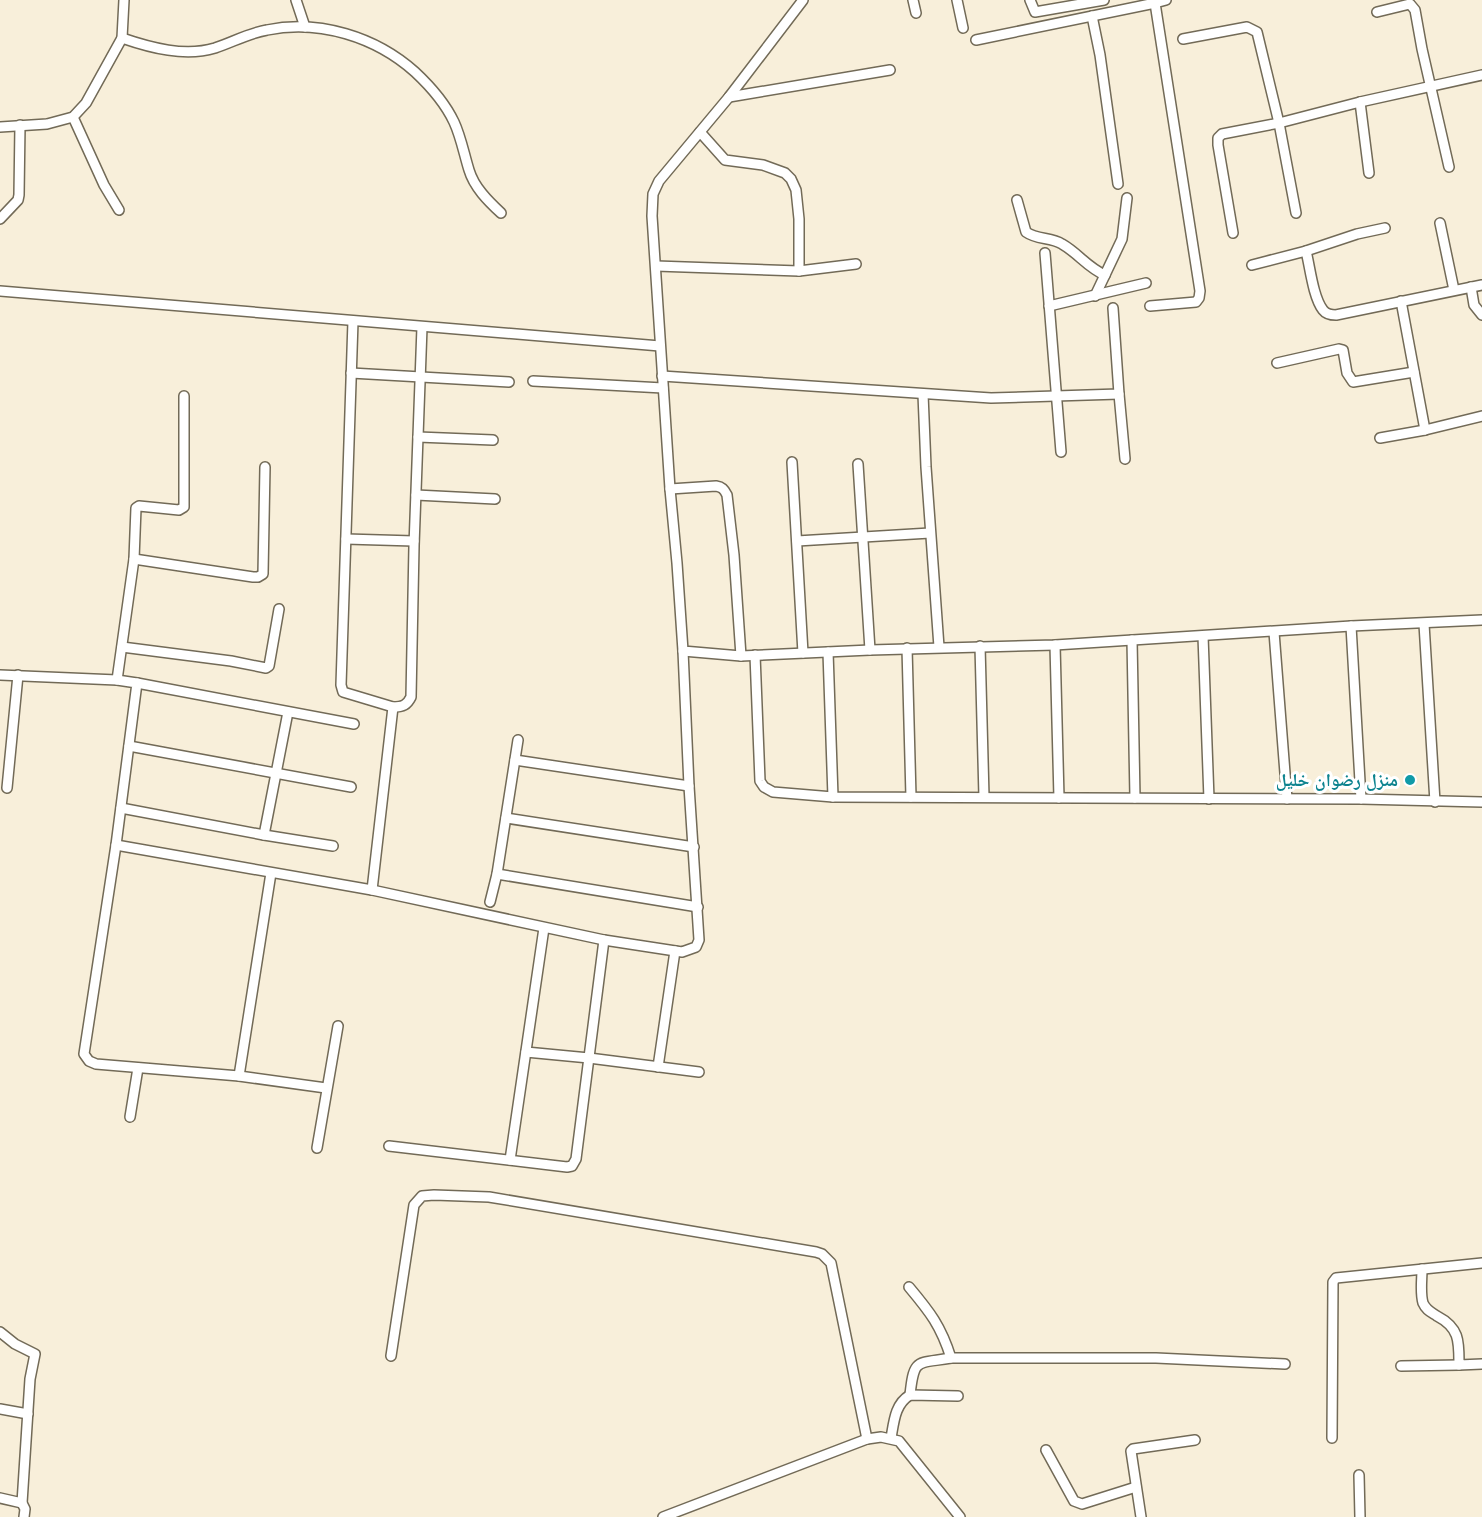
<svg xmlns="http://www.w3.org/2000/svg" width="1482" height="1517" font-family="Jost,'Noto Naskh Arabic',sans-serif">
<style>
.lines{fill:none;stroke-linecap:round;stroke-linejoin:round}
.minor-casing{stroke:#726a57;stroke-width:12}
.minor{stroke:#fff;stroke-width:9}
.culture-dot{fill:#0f9aa8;stroke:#fff;stroke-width:2}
.labels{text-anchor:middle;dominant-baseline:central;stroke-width:6;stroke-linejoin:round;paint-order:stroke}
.culture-label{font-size:18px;font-weight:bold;fill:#0d838f;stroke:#fff;text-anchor:end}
</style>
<rect width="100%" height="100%" fill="#f8efda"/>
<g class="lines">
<defs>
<g id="minor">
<polyline points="296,0 305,27"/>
<polyline points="803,0 729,97 659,181 653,194 652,216 670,489 677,563 683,651 741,656 870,650 1055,645 1351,626 1482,620"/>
<polyline points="913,0 916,13"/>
<polyline points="957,0 963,28"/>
<polyline points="1030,0 1035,12 1104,0"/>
<polyline points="1377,12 1410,4 1415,10 1422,49 1449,167"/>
<polyline points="1092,16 1100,55 1118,184"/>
<path d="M122,38C151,48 185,57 215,48C233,42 249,33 267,30C319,19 376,37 415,72C430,86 445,103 454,122C461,137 464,154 469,170C474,187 488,201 501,213"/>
<polyline points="1183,39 1247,27 1257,32 1279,123 1296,213"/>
<polyline points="976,40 1155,3"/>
<polyline points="729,97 890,70"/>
<polyline points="1360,102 1369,173"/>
<polyline points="73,117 104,185 119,210"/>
<polyline points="0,127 47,124 73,117 86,103 122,38 124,0"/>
<polyline points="700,132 725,160 763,165 785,173 791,179 796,190 799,219 799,271"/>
<path d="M1017,200L1026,232C1037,240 1051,237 1062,244C1078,253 1088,268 1105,275"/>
<polyline points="0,219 18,200 19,195 20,125"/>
<polyline points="1440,223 1454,290"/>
<polyline points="1233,233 1218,145 1218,138 1222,134 1279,123 1360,102 1482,75"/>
<polyline points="1306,251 1357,234 1385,228"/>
<polyline points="1045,253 1061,452"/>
<path d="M1252,265L1306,251C1310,267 1313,297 1323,310C1326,314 1330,315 1336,315L1482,285"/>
<polyline points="656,266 799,271 856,264"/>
<polyline points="1471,287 1474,305 1482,315"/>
<polyline points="0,291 660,346"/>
<polyline points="1095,296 1122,239 1127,198"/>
<polyline points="1401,301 1425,430"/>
<polyline points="1049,306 1146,283"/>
<polyline points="1150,306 1196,302 1199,298 1200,291 1155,3 1166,0"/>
<polyline points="353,321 341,685 343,692 393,707"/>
<polyline points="1277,363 1339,349 1343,350 1347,373 1353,382 1414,372"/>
<polyline points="351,373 509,382"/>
<polyline points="662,376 991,398 1119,394 1113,308"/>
<polyline points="533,381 663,388"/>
<polyline points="923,394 926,467 939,647"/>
<polyline points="1119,394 1125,459"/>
<polyline points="418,437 493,440"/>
<polyline points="1380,438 1425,430 1482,416"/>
<polyline points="792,462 803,653"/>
<polyline points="858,464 870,650"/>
<path d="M670,489L716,486C722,487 724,489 727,495L734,555L741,656"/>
<polyline points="416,495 495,499"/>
<polyline points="346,539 414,541"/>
<polyline points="797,541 930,533"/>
<polyline points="134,559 136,508 139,506 179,510 184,507 184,396"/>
<polyline points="1424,624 1435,802"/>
<polyline points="1351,626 1361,799"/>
<polyline points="1274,632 1287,799"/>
<polyline points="1203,636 1209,799"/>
<polyline points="1132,640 1135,798"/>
<polyline points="1055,645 1059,798"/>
<polyline points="980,646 984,797"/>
<polyline points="122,647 231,661 266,668 269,666 279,609"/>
<polyline points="907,648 911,797"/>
<polyline points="828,652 833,797"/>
<polyline points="755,655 760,781 764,787 773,792 833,797 1361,799 1482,802"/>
<polyline points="0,675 117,680 137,683 116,845 372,890 604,940 682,952 696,947 699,940 689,786 683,651"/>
<polyline points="117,680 134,559 253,577 258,577 263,574 265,467"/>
<polyline points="137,683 354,724"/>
<polyline points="129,746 351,787"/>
<polyline points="515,760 689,786"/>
<polyline points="7,788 18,675"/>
<polyline points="121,808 264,835 288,712"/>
<polyline points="506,818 694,847"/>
<polyline points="264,835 333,846"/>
<polyline points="116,845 84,1054 89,1061 96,1064 239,1076 271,873"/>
<polyline points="497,874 698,907"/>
<path d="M372,890L393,707C403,707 407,705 411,697L414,546L422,327"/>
<polyline points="490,902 497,874 518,740"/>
<polyline points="526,1052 589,1058 699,1072"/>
<polyline points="658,1067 675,951"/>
<polyline points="239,1076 326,1088"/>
<polyline points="130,1117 138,1068"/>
<polyline points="389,1146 567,1167 572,1166 576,1159 604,940"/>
<polyline points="317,1148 338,1026"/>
<polyline points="510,1160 544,928"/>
<path d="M1422,1269C1422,1280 1420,1293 1423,1303C1426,1310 1431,1312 1437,1316C1460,1328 1459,1342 1459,1365L1482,1364"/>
<path d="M909,1287C930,1312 941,1326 951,1358"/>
<polyline points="0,1332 15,1344 35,1354 30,1379 22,1503 25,1509 24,1517"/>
<polyline points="391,1356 414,1205 422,1196 434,1195 489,1197 816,1252 822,1254 831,1263 867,1439"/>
<polyline points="1401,1366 1459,1365"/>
<path d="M910,1395C914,1357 917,1364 951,1358H1156L1285,1364"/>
<polyline points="0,1409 28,1414"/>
<path d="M891,1438C894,1421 895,1404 910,1395L958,1396"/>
<polyline points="1332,1438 1333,1282 1336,1278 1482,1263"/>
<polyline points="1046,1450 1074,1501 1082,1504 1136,1487"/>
<polyline points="1359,1475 1360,1517"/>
<polyline points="0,1498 22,1503"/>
<polyline points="663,1517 867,1439 881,1437 899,1441 960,1517"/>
<polyline points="1141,1517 1131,1451 1133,1449 1195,1440"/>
</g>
</defs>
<use href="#minor" class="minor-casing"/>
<use href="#minor" class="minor"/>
</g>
<circle class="culture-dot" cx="1410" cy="780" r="6"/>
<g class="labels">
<g class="culture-label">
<text x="1398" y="780">منزل رضوان خليل</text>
</g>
</g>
</svg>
